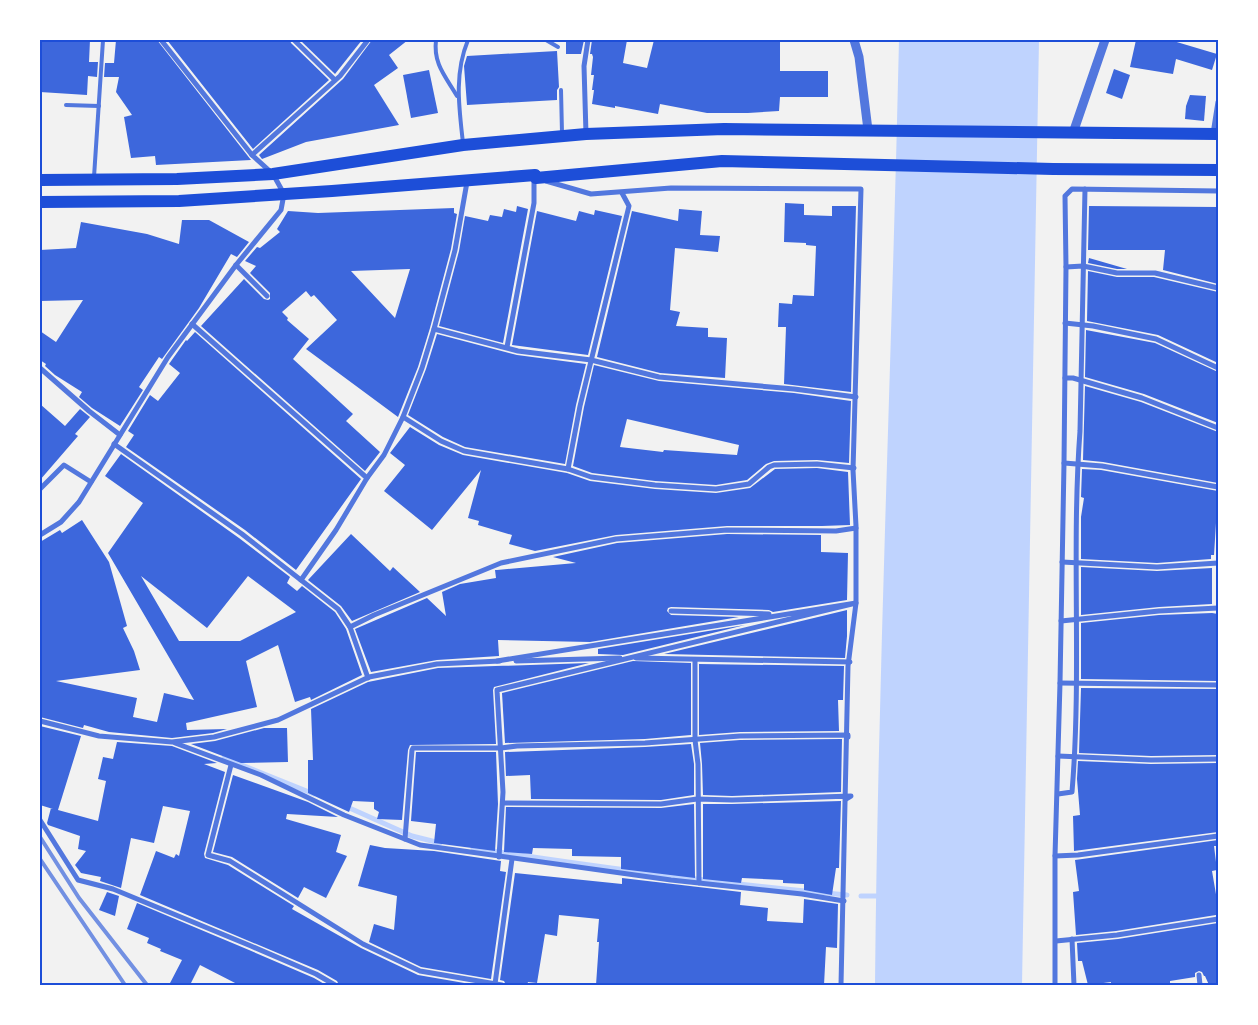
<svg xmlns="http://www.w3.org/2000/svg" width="1258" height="1025" font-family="Commissioner,sans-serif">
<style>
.water{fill:#bfd3fe}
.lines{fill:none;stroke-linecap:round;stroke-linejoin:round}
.stream{stroke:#bfd3fe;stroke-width:5}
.building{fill:#3d67dc;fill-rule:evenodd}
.service{stroke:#5277de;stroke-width:4}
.minor{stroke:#5277de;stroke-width:5}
.tertiary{stroke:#5277de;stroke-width:9}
.trunk{stroke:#1d4ed8;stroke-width:12}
.rail{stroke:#7290e2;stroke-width:4}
.neatline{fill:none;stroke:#1d4ed8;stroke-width:2}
</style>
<rect width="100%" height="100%" fill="#f2f2f2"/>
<path class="water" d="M899,40H1039L1022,985H875C878,670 892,355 899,40Z"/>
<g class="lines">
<g class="stream">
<polyline points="224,758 314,794"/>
<polyline points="345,806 412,836 440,843"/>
<path d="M473,848C597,867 722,884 847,895"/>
<polyline points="861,896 876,896"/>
</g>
</g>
<g class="building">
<polygon points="40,40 90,40 89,62 98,62 97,77 88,76 87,95 40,92"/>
<polygon points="116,40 157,40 251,160 156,165 155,156 131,158 124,117 132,115 116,92 119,77 104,77 105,63 114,63"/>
<polygon points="167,40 290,40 291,43 329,80 253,149"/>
<polygon points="300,40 362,40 335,74"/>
<polygon points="372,40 408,40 389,55 398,68 374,85 399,125 306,142 262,159 259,155 343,79"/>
<polygon points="566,40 584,40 581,54 566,54"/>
<polygon points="592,40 627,40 623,63 647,68 654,40 780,40 780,71 828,71 828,97 780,97 779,111 748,113 707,113 660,104 658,114 615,106 615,108 592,104 594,90 592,90 594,75 591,75 593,57 592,54 590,54"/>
<polygon points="1136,40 1170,40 1217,54 1212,70 1176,59 1173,74 1130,67"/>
<polygon points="557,51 559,87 557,90 557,100 467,105 464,66 467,56"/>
<polygon points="1114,69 1130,75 1122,99 1106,93"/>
<polygon points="429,70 438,113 411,118 403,75"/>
<polygon points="1190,95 1206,96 1204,121 1185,119 1186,106"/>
<polygon points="785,203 804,204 804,215 832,216 832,206 856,206 851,392 784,384 786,327 778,327 779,303 792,304 793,295 814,296 816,246 806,245 806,243 784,242"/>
<polygon points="517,206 528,209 503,343 439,326 459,251 465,216 488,221 490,215 502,217 504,209 516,212"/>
<polygon points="1089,206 1218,207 1218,284 1163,270 1165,250 1088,250"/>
<path d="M454,208V213L457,214L451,249L430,328L418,367L398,417L306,349L337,320L314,295L311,297L306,291L282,312L288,318L287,320L309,339L293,359L353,414L346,421L380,452L365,471L201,326L244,279L264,299L268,300L270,299V293L250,273L256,266L245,261L257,247L260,248L280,232L277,229L288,211L318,213ZM410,269L395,318L351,271Z"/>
<polygon points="679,209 702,211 700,235 720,236 718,252 675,248 670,310 680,312 676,326 708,328 708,337 727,338 725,378 660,373 597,357 632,211 678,221"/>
<polygon points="595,210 622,216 588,355 512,345 537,211 576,221 579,211 594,215"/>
<polygon points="182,220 209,220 249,242 237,257 231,254 199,308 162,359 159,357 139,387 143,390 120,426 92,408 79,397 82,392 55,375 45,366 46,364 40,360 40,331 56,342 83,300 40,301 40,250 76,248 81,222 147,234 179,244"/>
<polygon points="1089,258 1127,269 1117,269 1088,263"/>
<polygon points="1088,271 1117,277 1154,277 1218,292 1218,363 1158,335 1087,321"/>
<polygon points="1086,330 1155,343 1218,372 1218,423 1144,394 1085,377"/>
<polygon points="195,332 361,479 296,570 245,530 126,447 134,435 128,431 150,395 158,401 180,373 169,364 186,340 187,341"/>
<polygon points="437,334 517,355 586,364 576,405 565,464 465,447 443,437 408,415 426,369"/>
<path d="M594,365L659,381L794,393L851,401L849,463L817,460L774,461L766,464L747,480L716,485L655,481L592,473L573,466L584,407ZM627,419L739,445L737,455L664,450L663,452L620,447Z"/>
<polygon points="1085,386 1141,402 1218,432 1218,483 1103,462 1083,460"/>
<polygon points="40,404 65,426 80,409 90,417 75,434 78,436 40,480"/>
<polygon points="410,427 439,445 463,455 567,473 590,481 655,489 716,493 750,488 775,469 817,468 848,472 850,525 822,526 727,526 616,535 535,551 509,544 512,535 478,525 479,521 468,518 481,470 432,530 384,491 405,465 390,453"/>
<path d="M121,454L239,538L290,577L287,583L297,591L302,586L335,612L346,629L362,675L311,700L310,697L295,702L278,645L246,661L257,707L186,723L187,730L227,729L213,733L172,738L109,732L84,725L83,728L40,717V542L60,530L62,533L82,520L109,562L127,626L123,628L134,651L140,670L56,681L137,698L133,717L157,722L164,693L194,700L108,553L143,503L105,476ZM141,576L207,628L248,576L296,612L240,641H179Z"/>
<polygon points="1082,469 1101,470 1218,491 1214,555 1211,555 1211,559 1157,563 1081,559 1081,517 1084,498 1081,497"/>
<polygon points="351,534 390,571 393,567 420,592 352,621 341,606 308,580"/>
<polygon points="727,534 821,535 821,552 848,553 847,600 773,612 769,610 671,607 668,608 667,611 671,615 739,617 590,642 498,640 499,656 437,660 371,672 355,629 427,598 446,616 442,592 460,584 496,578 495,570 497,570 576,563 553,557 617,543"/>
<polygon points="1081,567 1157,571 1212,568 1212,604 1159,607 1081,615"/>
<polygon points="847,610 847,636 845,658 664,654"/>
<polygon points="1212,613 1218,614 1218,681 1081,679 1081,623 1159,615"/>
<polygon points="745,625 623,655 598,654 598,649"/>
<polygon points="633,661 691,663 691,735 645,739 505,743 502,693"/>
<polygon points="589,663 494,687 493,690 496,744 410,745 408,750 402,820 377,819 379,812 374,809 374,802 353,801 349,812 308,793 308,760 313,760 311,709 368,682 438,668"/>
<polygon points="699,664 844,666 843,700 838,700 839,731 740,732 699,735"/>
<polygon points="1081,688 1218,689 1218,755 1151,756 1079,753"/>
<polygon points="40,726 81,736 58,810 98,821 106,781 98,779 103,757 113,759 117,742 172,746 217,763 204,764 225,772 204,854 205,858 228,865 294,906 292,909 361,948 418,975 476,985 339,985 337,981 318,970 140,895 156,851 174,858 176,854 179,856 190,811 163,806 154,843 131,838 121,888 100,881 101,877 81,873 75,865 86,851 78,849 80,836 48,825 47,823 51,808 53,809 40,805"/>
<polygon points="264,728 287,728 288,762 241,763 191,744 215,741"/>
<polygon points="842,739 841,792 732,796 703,795 702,764 700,743 740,740"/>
<polygon points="691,744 694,764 694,795 661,800 531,799 530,775 506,776 505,752 645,747"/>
<polygon points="416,752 496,752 498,804 495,851 434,843 436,824 411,821"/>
<polygon points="1078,761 1151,764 1218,763 1218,832 1074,851 1073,816 1080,815 1077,779"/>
<polygon points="233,775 308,802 338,817 287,814 286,819 341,835 336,852 347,856 326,898 304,887 298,898 232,857 213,852"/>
<polygon points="841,801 839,868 836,868 832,895 804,890 804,884 783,883 783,880 742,878 741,883 703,879 703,804 732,804"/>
<polygon points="694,804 695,878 621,869 621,857 572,856 572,849 533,848 532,854 504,852 506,807 661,808"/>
<polygon points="1218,840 1218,846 1214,846 1217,870 1212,871 1218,906 1218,911 1216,911 1216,915 1116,931 1076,935 1073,892 1079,891 1075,860"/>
<polygon points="370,845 385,848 434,851 501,861 500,871 506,872 491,979 421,967 369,942 374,924 394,930 397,896 358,886"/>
<polygon points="515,873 622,884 622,878 741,892 740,905 768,908 767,921 803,923 804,899 838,904 837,948 826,947 824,985 596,985 599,942 597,942 599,919 559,915 557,936 545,934 537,983 528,982 527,985 506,985 504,981 500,980"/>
<polygon points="107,892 119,896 115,916 99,910"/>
<polygon points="137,903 249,950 314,978 326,985 239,985 200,965 190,985 169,985 182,960 160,951 161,949 147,943 149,938 127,929"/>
<polygon points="1218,923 1218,985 1209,985 1205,976 1204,976 1202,972 1199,971 1195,973 1195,977 1170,981 1170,985 1117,985 1117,983 1111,984 1111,982 1088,985 1082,961 1078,961 1077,943 1118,939"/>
</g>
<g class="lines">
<g class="service">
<path d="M436,40C433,64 446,77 457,96"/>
<polyline points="546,40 558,47"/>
<polyline points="561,90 562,133"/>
<polyline points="66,105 99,106"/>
<path d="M463,143C459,107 454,74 468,40"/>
<polyline points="94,177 103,40"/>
</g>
<g class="minor">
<polyline points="161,40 252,155"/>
<polyline points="294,40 335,80"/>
<polyline points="586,134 584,66 588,40"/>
<polyline points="1213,134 1218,102"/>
<polyline points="546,181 591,194 671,188 861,189 853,470 856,526 856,603 848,666 841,985"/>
<polyline points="236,265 267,296"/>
<polyline points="1066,267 1083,266 1117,273 1155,273 1218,288"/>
<polyline points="1065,323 1093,326 1156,339 1218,368"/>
<polyline points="192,324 367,478"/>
<polyline points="434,329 518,351 591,360 659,377 794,389 856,397"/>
<polyline points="507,347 534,203 534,178"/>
<polyline points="40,368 89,411 120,435"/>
<polyline points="1065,378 1073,378 1142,398 1218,428"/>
<polyline points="403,417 441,441 464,451 568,469 591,477 655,485 716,489 749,484 769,467 774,465 817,464 854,468"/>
<polyline points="114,444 242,534 338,609 350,627 368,678"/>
<polyline points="1064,463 1102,466 1218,487"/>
<polyline points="568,469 580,406 629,206 622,193"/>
<polyline points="40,489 64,465 91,482"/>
<polyline points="40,535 61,522 79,502 168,357 236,265 281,210 284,194 273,174 252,155 340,76 368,40"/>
<polyline points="1062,562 1157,567 1218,563"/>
<polyline points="301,580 336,530 367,478 384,455 403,417 422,368 434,329 455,250 467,182"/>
<polyline points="671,611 769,614"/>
<polyline points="1061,621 1159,611 1218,608"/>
<polyline points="350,627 374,615 501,563 616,539 727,530 836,531 856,528"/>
<polyline points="636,658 850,662"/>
<polyline points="695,660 695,740 698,764 699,883"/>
<polyline points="497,661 856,603 497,690 503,792 499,857"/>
<polyline points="516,661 620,658"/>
<polyline points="1060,683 1218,685"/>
<polyline points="40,721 99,736 172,742 214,737 278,720 369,677 437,664 500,661"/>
<polyline points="175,743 261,775 344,815 420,845 671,880 802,894 844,901"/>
<polyline points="1058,756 1151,760 1218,759"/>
<polyline points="231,765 208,855 230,861 363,944 420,971 502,985"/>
<path d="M1058,794L1072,792C1082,672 1071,551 1080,431L1085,189"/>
<polyline points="503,803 661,804 697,799 732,800 851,796 846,799"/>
<polyline points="40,820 78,880 113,889 251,946 316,974 335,985"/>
<polyline points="405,839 412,750 413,748 501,748 517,746 645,743 740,736 848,735 848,737"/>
<polyline points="1055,856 1078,855 1218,836"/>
<polyline points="1072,939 1074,985"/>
<polyline points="1056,941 1117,935 1218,919"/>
<polyline points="1199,975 1200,985"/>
<polyline points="495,984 512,859"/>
<polyline points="1055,985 1055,856 1060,683 1064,463 1066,267 1065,196 1072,189 1218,191"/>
</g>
<g class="tertiary">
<polyline points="854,40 859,57 868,130"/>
<polyline points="1073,133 1105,40"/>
</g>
<g class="trunk">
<polyline points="40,180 177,179 273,174 463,145 586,134 724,129 1218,134"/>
<polyline points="40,202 179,201 332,191 535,175 536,178 722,161 1053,169 1218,170"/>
</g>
<g class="rail">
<polyline points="40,837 79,898 147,985"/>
<polyline points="40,859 125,985"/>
</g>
</g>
<rect width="1258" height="1025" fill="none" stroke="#ffffff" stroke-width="82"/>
<rect x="41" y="41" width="1176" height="943" class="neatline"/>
</svg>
